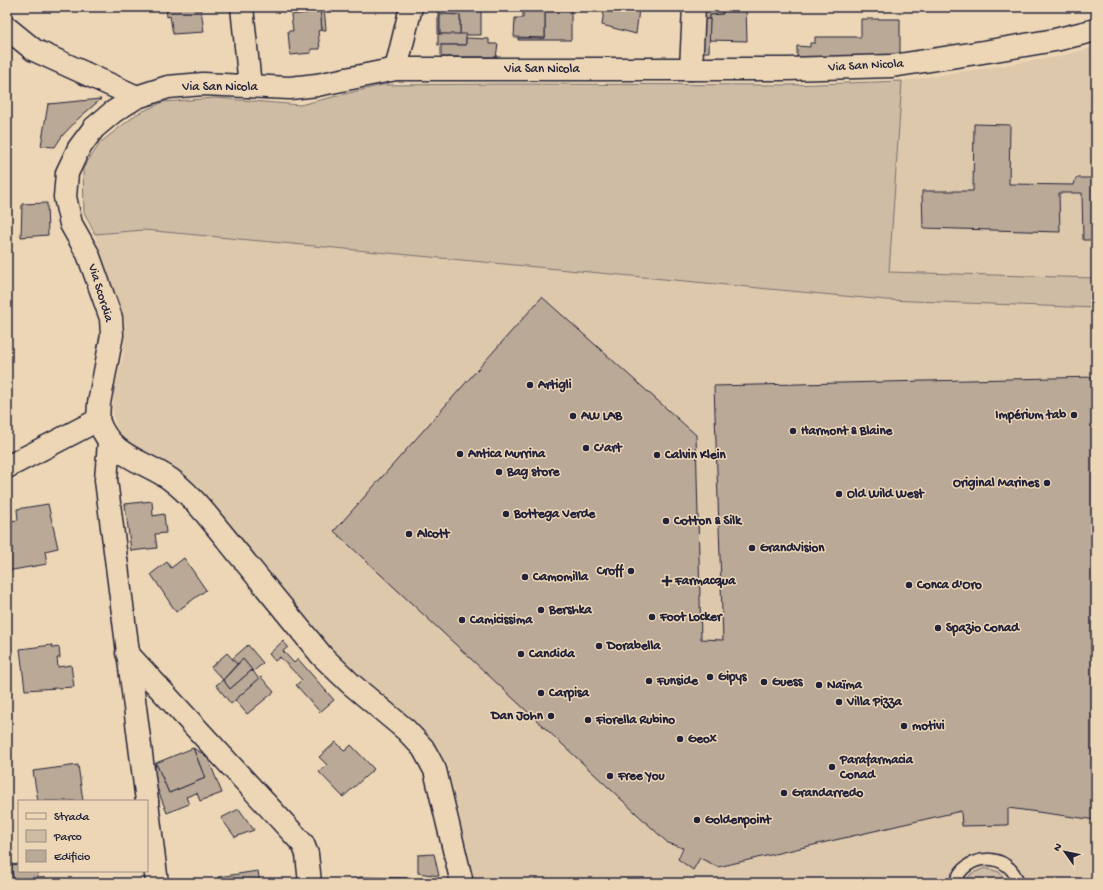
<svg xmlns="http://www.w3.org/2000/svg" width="1103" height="890" font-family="'Gochi Hand',sans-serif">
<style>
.built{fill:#ddc8ac}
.green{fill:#cfbca4;stroke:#786f70}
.building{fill:#baa997;stroke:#22223b}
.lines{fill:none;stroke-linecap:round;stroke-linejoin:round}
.service-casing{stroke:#22223b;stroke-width:14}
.minor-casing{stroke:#22223b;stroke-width:25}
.service{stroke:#ecd6b5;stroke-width:11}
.minor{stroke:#ecd6b5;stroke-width:22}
.poi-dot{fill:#22223b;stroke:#ecd6b5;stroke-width:1.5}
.labels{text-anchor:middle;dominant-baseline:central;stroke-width:3;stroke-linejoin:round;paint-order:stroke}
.street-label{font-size:13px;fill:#22223b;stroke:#ecd6b5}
.poi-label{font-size:13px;font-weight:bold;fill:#22223b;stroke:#ecd6b5;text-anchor:start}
</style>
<rect width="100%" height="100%" fill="#ecd6b5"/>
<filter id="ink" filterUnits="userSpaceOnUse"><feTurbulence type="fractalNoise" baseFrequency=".025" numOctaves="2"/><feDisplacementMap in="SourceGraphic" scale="8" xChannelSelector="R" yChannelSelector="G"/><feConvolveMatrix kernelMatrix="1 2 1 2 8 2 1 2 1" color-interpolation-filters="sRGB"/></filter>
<g filter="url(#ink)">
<polygon class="built" points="1096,47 1096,883 475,883 448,765 432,740 412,719 361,676 330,647 252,554 198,485 169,464 127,441 116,427 113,413 114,392 124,353 125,320 111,284 95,234 84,212 83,168 101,142 137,114 163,102 216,98 300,105 382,85 503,84 790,85 902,81 1057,57"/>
<g class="green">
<polygon points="902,81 889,272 1096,278 1096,308 886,300 144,230 95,234 84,212 83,168 101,142 137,114 163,102 216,98 300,105 382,85 503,84 790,85"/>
<polygon points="985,868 999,872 1007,883 965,883 971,874"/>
</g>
<g class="building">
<polygon points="166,7 196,7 196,10 201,9 204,32 173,34 170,16 167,17"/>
<polygon points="307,7 324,7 326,30 322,30 320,8 307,9"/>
<polygon points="438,7 481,7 481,35 460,35 460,15 440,14 440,34 438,34"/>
<polygon points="526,7 571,7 571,40 518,40 518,38 545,38 545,10 525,10"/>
<polygon points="606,7 639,9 636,34 602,25 604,10 606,11"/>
<polygon points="700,7 722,7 723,14 710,15 710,19 699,19"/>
<polygon points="722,7 746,7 747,41 709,40 710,15 723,14"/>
<polygon points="320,8 322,30 318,31 320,49 311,49 311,53 290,55 288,31 293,31 291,15 308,13 307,9"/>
<polygon points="523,10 545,10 545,38 514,37 515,18 523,18"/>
<polygon points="440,14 460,15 460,35 440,34"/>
<polygon points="699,19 710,19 709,52 699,52"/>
<polygon points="861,19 900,19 900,55 815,57 815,59 797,59 797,46 810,47 810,43 815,43 815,37 861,37"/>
<rect x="438" y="34" width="28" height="11"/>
<polygon points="466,38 489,39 489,44 498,44 496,57 441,57 441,45 466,45"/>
<polygon points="101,99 79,118 62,136 55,147 41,146 48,104"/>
<polygon points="974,124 1010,125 1009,184 1074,185 1076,178 1096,178 1096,240 1083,240 1082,193 1059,193 1060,232 923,228 922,191 973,191"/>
<polygon points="47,203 48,235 21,237 22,204"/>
<polygon points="542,297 696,435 701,639 723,640 714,386 1096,377 1096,820 1008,808 1008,825 962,826 961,811 718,867 700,858 693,870 678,859 683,848 668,843 334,531"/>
<polygon points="152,501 153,516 164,514 166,533 155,534 157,548 131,551 125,504"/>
<polygon points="48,504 58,548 45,551 47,564 7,571 7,525 10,524 10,521 18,520 17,509"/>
<polygon points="184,558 206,590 176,612 151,574 167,562 171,568"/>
<polygon points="283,641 288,647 283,651 294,663 298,659 334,700 320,712 296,685 302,680 280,657 275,661 269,654"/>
<polygon points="52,645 53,648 59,647 60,658 57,658 58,667 71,665 74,687 25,690 20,649"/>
<polygon points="248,645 263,663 253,672 243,659 237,664 232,659"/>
<polygon points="227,653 237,664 223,680 211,667"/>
<polygon points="243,659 252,670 230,689 223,680"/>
<polygon points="252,670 259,679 231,704 216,685 223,680 230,689"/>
<polygon points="261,677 274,692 247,714 235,700"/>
<polygon points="336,742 345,751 351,745 374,769 343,797 319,772 327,765 319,757"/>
<polygon points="193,748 207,756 222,793 200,801 197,793 186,797 189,804 167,813 153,778 156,763 169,793 205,778"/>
<polygon points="193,748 205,778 169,793 156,763"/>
<polygon points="78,765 83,801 38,801 33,771"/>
<polygon points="239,809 254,830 235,837 221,818"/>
<polygon points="434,854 439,876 418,873 418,855"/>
<polygon points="19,864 19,871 37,871 39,883 14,883 11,865"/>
<polygon points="258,871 260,883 219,883 218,877"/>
<polygon points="359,877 407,878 407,883 356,883 356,878 359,878"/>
</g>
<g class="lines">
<defs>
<path id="service" d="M955,883C964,852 1010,851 1018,883"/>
<g id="minor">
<polyline points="242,7 250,86"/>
<polyline points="7,28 34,50 137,97"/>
<polyline points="396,69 411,7"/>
<polyline points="691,69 694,7"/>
<path d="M98,420C110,456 142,460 170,479C184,489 195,501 206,514L322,656L351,684L406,730L423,748L435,770L462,883"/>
<polyline points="109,442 106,480 147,801"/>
<polyline points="7,467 98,420 99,403 112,335 111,318 88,254 71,224 65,197 67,173 79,148 94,128 113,112 137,97 168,87 203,84 290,88 317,85 396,69 787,69 892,66 983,52 1055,40 1096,30"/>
<polyline points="127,653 303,844 307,854 310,883"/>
<polyline points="147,802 157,883"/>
</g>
</defs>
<use href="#service" class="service-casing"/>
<use href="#minor" class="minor-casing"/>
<use href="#service" class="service"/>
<use href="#minor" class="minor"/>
</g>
</g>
<g class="poi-dot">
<circle cx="530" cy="385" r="4"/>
<circle cx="1074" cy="415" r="4"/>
<circle cx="573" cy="416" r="4"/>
<circle cx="793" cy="431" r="4"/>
<circle cx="586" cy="448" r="4"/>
<circle cx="460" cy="454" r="4"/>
<circle cx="657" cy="455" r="4"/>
<circle cx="499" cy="472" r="4"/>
<circle cx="1047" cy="483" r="4"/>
<circle cx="839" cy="494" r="4"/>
<circle cx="506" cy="514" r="4"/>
<circle cx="666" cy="521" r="4"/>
<circle cx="409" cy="534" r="4"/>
<circle cx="752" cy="548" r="4"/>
<circle cx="631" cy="571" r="4"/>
<circle cx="525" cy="577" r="4"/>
<path d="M665 575h4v4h4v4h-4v4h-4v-4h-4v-4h4z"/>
<circle cx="909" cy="585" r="4"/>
<circle cx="541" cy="610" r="4"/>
<circle cx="652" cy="617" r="4"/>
<circle cx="462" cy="620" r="4"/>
<circle cx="938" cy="628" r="4"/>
<circle cx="599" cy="646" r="4"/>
<circle cx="521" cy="654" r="4"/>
<circle cx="710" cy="677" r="4"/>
<circle cx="649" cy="681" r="4"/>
<circle cx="764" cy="682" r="4"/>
<circle cx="819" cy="685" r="4"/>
<circle cx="541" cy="693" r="4"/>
<circle cx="839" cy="702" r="4"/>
<circle cx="551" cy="716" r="4"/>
<circle cx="588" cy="720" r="4"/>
<circle cx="904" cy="726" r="4"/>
<circle cx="680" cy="739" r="4"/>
<circle cx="832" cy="767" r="4"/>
<circle cx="610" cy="776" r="4"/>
<circle cx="784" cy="793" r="4"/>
<circle cx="697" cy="820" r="4"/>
</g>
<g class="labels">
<g class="street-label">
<text transform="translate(866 66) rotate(-3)">Via San Nicola</text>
<text x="542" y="69">Via San Nicola</text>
<text x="220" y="87">Via San Nicola</text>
<text transform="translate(100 293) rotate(73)">Via Scordia</text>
</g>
<g class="poi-label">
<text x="538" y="385">Artigli</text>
<text x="1066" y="415" text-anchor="end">Impérium tab</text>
<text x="581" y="416">AW LAB</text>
<text x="801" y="431">Harmont &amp; Blaine</text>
<text x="594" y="448">C'art</text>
<text x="468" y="454">Antica Murrina</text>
<text x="665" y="455">Calvin Klein</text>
<text x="507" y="472">Bag store</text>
<text x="1039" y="483" text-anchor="end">Original Marines</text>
<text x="847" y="494">Old Wild West</text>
<text x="514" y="514">Bottega Verde</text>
<text x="674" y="521">Cotton &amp; Silk</text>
<text x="417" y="534">Alcott</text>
<text x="760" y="548">GrandVision</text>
<text x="623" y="571" text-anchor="end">Croff</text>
<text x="533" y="577">Camomilla</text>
<text x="675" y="581">Farmacqua</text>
<text x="917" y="585">Conca d'Oro</text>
<text x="549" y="610">Bershka</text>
<text x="660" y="617">Foot Locker</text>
<text x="470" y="620">Camicissima</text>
<text x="946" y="628">Spazio Conad</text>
<text x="607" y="646">Dorabella</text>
<text x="529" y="654">Candida</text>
<text x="718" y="677">Gipys</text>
<text x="657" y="681">Funside</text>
<text x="772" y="682">Guess</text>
<text x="827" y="685">Naïma</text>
<text x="549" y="693">Carpisa</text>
<text x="847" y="702">Villa Pizza</text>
<text x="543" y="716" text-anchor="end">Dan John</text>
<text x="596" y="720">Fiorella Rubino</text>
<text x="912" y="726">motivi</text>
<text x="688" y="739">Geox</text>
<text x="840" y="760">Parafarmacia<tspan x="840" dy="15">Conad</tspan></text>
<text x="618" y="776">Free You</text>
<text x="792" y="793">Grandarredo</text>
<text x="705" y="820">Goldenpoint</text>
</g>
</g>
<rect width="1103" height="890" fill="none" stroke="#ecd6b5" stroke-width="24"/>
<rect x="12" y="12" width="1079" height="866" fill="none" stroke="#22223b" stroke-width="1.5" filter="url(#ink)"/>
<rect x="18" y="800" width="130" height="72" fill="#ecd6b5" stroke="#9b8e84"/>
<rect x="26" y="813" width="20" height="6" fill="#ecd6b5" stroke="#9b8e84"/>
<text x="54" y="820" font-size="12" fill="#22223b">Strada</text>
<rect x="26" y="830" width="20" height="12" fill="#cfbca4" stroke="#9b8e84"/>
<text x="54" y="840" font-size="12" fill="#22223b">Parco</text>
<rect x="26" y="850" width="20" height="12" fill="#baa997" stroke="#9b8e84"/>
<text x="54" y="860" font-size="12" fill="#22223b">Edificio</text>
<g transform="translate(1065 852) rotate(303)" stroke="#ecd6b5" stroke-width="3" paint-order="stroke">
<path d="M0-3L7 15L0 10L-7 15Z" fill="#22223b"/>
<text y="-6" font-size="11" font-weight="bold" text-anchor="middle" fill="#22223b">N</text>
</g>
</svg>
